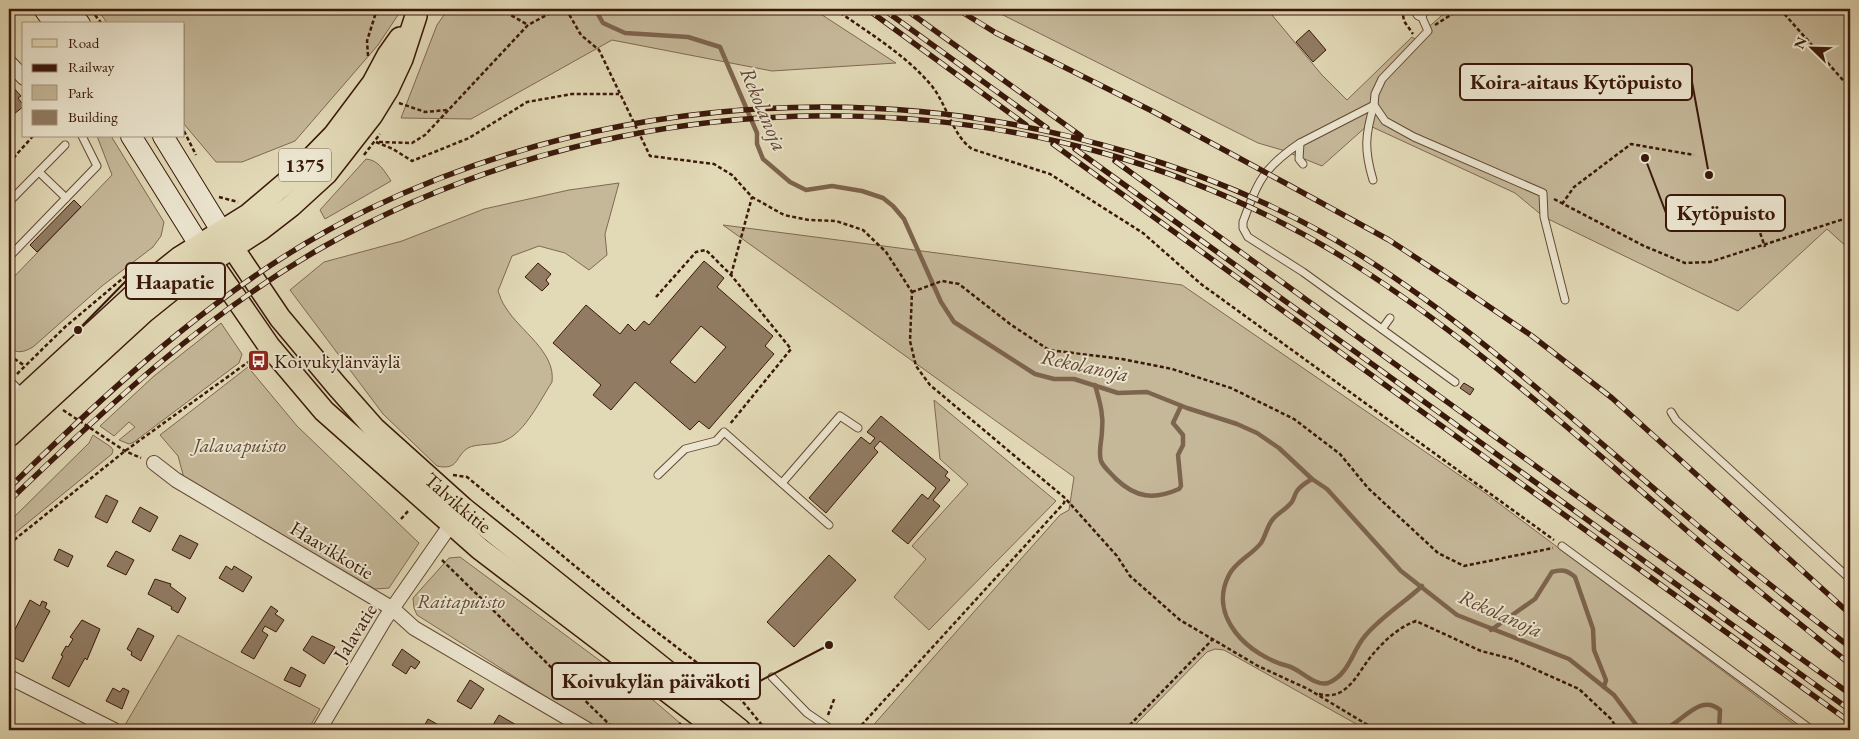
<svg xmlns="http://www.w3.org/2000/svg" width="1859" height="739" font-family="'EB Garamond',serif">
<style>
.green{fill:#c5b899;stroke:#806852}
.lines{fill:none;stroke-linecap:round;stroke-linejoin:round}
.stream{stroke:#7d644e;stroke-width:4.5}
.building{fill:#917c63;stroke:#3a180a;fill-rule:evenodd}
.service-casing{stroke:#644835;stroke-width:9}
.minor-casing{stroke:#644835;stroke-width:16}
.secondary-casing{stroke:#3a180a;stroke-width:22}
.primary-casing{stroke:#3a180a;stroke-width:24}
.path{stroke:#3a180a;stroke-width:2.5;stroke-dasharray:4 2.5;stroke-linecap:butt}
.service{stroke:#ece6d0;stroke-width:7}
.minor{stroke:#ece6d0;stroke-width:14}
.secondary{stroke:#ece6d0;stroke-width:20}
.primary{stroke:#e2d9b6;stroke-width:21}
.rail-casing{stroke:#3a180a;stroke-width:5.5}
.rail{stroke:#ece6d0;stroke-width:4;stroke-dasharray:11;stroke-linecap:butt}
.labels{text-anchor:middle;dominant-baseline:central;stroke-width:4;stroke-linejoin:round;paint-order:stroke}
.shield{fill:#ece6d0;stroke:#6f5645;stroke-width:1}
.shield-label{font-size:19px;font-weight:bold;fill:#3a180a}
.poi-label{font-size:20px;fill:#3a180a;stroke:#ece6d0;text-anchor:start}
.park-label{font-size:20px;font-style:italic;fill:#644835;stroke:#ece6d0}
.street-label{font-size:20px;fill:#3a180a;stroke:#ece6d0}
.water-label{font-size:21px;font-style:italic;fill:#614432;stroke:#ece6d0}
.leader{fill:none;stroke:#3a180a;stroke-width:2}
.callout-dot{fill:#3a180a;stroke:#ece6d0;stroke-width:2}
.callout{fill:#ece6d0;stroke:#3a180a;stroke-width:2}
.callout-label{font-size:21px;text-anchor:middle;font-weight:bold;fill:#3a180a}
</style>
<rect width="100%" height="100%" fill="#e2d9b6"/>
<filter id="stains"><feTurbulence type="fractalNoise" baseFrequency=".004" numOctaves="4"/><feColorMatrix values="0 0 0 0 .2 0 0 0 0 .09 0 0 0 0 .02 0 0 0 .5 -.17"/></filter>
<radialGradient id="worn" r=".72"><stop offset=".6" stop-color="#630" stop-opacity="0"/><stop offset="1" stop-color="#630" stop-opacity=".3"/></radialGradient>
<g class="green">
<polygon points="97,9 402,9 378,45 295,141 242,162 216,162 184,124 184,24 108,24"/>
<polygon points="448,9 813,9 896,63 772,71 612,40 471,119 401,118 437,25"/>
<polygon points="991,9 1267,9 1322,75 1347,100 1412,37 1415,39 1449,9 1850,9 1850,250 1827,229 1738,311 1544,217 1515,193 1368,125 1322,166 1282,150 1258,143"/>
<path d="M97,136H111L164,222L161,236L153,247L102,286L33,347C24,352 18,354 9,348V282L112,175Z"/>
<path d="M366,159C379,160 385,172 391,181L325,219L320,210Z"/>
<path d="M619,183L605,234L607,255L589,270L565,253L539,246L512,256L498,291C500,296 502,303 506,308C520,331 556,352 552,382C541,399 525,432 506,440C496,446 476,443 468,448C455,456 459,471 437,466L383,414L290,290L324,262L402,241L484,209L569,190Z"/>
<polygon points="723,225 1182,285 1481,490 1802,730 1367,730 1224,650 1215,649 1207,652 1130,730 869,730 1060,515 1069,510 1074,477"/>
<polygon points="221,323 242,354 239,363 134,442 129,444 119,440 135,427 129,422 114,436 100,426 154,376"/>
<polygon points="248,367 297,426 419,543 389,588 375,589 184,478 178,456 160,435"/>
<polygon points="934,400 1056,501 929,630 894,597 926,559 912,546 968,484 940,459"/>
<polygon points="93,435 111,447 113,450 112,454 9,538 9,522 89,443"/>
<polygon points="460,557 653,700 688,730 598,730 417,615 414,608 413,598 449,558"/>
<polygon points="178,635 320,709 308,730 122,730"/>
</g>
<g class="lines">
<g class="stream">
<polyline points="595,9 603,23 625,33 688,37 720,47 757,133 757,144 763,159 790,182 806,190 832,186 862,191 883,198 893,206 904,219 941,302 954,322 1035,374 1054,379 1074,379 1118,393 1147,392 1187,408 1237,424 1257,433 1279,448 1312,479 1327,489 1401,571 1457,615 1569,659 1614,695 1640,730"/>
<path d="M1095,385C1099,400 1104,414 1102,430C1102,441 1098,450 1101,461C1104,468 1111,473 1116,479C1136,498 1154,500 1179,489L1181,486L1178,455L1183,445V435L1173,423L1181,406"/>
<path d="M1312,479C1307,482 1300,486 1297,491C1294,495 1294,501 1290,504C1285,510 1278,513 1273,519C1267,526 1266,535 1261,543C1252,555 1236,561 1229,575C1207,617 1249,656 1288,666C1300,669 1315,687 1328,683C1349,675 1352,651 1365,636C1381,617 1404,603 1422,586"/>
<path d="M1491,630L1535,599L1552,572C1562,569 1567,570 1575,577L1593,629L1594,650L1606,680L1604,687"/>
<path d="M1638,728C1646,728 1658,732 1665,729C1683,721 1701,693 1720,710L1719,730"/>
</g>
</g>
<g class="building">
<polygon points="1309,30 1326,50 1313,62 1296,42"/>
<polygon points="12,86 21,96 18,98 24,106 9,118 9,87"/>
<polygon points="74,200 81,207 37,252 30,245"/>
<path d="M704,261L724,278L717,287L773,336L765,346L774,354L709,429L699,421L690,430L635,382L611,410L593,395L601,385L553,343L586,305L620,334L628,324L635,331L644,321L649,325ZM701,326L726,347L695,383L670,362Z"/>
<polygon points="538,263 551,274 546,280 549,284 542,291 525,277"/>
<polygon points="1464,383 1474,389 1470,395 1460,388"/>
<polygon points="881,416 948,472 945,476 950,480 933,500 940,506 908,544 892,531 922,494 928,499 936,488 880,441 874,448 878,452 826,513 809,498 861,437 870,444 875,438 867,432"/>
<polygon points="106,495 118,501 107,523 95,517"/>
<polygon points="140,507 158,517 150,532 132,522"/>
<polygon points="180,535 198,544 190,559 172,550"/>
<polygon points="59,549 73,556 68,567 54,560"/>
<polygon points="116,551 134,560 126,575 107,566"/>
<polygon points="829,555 856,580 794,647 767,622"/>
<polygon points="226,566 232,570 234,566 252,577 243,592 219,578"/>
<polygon points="155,579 171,584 170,586 186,598 178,613 171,609 172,607 148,594"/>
<polygon points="30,600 40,606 42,601 47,603 45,608 50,611 23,662 9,655 9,641"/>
<polygon points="271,606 278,611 275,614 284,620 276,632 265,626 262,631 268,635 254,659 241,652"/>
<polygon points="82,620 100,629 87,660 85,658 69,687 52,678 63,656 61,655 66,646 68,647 73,639 70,637"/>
<polygon points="138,628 154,636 141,661 131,655 132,652 127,649"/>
<polygon points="312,636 335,647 324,664 303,650"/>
<polygon points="402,649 420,662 415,669 411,666 406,674 392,665"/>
<polygon points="291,667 306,675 300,687 284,680"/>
<polygon points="470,680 484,689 471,709 457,701"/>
<polygon points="113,688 120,692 123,688 129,691 122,709 106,701"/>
<polygon points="499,715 518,726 515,730 490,730"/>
<polygon points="428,719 442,727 440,730 422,730"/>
</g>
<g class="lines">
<defs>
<g id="service">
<polyline points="1420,13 1428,31 1382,79 1375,94 1374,105 1385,121 1414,137 1543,193 1544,217 1565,300"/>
<path d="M1300,143C1263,168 1258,181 1243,222V228L1248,237L1303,272L1455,382"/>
<polyline points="1303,164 1299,159 1300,143 1374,105"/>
<polyline points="39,172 66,198"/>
<path d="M1373,180C1364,150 1365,135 1374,105"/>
<polyline points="9,202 65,145"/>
<polyline points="9,257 97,166 82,136"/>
<polyline points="1382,329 1390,318"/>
<polyline points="1671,412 1676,420 1850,579"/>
<polyline points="658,475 685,449 716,441 724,432 829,525"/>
<polyline points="782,483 840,416 858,428"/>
<polyline points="1562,546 1812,730"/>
<polyline points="772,677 807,713 832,730"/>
</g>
<g id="minor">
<polyline points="1418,9 1420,13"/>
<polyline points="9,62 24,78"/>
<polyline points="9,385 28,404"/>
<polyline points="154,463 176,480 393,609 414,628 588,730"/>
<polyline points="9,677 114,730"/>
<polyline points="319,730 385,619 456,517"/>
</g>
<g id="secondary">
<polyline points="44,9 55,24"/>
<polyline points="67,9 80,24"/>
<polyline points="131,136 200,246"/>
<polyline points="163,136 222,232"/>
</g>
<g id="primary">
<path id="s1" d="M222,232L280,318L336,385L374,428L463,508L740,730"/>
<polyline points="200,246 269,346 324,411 480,549 718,730"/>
<polyline points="9,410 139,290 179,258 248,215 294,176 334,135 373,83 388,55 400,38"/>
<polyline points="9,436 144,312 190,275 260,230 291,206 326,174 372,115 388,89 402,59 416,16"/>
</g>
</defs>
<use href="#service" class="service-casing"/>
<use href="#minor" class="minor-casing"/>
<use href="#secondary" class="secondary-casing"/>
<use href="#primary" class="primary-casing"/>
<g class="path">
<polyline points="500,9 528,25"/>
<polyline points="566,9 581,35 599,50 650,156 714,164 732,175 752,197 784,215 809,220 836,221 863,230 886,252 912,292 910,341 916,366 930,385 1065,498 1117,556 1130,576 1180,620 1258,666 1308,689 1376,730"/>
<path d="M835,9C867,32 905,54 931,85C947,104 952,135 972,149L1050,174L1143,233L1201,284L1554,540"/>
<polyline points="1402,9 1404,21 1413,34"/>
<polyline points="1780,9 1850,88"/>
<polyline points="95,15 102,24"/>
<polyline points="1435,25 1460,9"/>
<polyline points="368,56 367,41 377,9"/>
<polyline points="1850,60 1847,71 1850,86"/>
<polyline points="399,103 425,112 447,110"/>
<polyline points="184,131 196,155"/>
<polyline points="376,142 393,149 412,161 469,138 527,102 572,94 619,94"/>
<polyline points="379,142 412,143 425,135 528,25 558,9"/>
<polyline points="364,155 380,134"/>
<polyline points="9,163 33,136"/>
<polyline points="219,197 238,202"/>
<polyline points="1554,199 1644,246 1685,263 1710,262 1850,217"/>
<polyline points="1562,204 1574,187 1631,144 1694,155"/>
<polyline points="1758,227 1765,247"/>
<polyline points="731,275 752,197"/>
<polyline points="912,292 942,281 959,284 1010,324 1049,350 1122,359 1172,369 1231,388 1294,419 1340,454 1368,488 1438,553 1464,566 1553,548"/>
<polyline points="656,297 696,252 706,250 731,275 791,349 730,424"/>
<polyline points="9,355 25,366"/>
<polyline points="17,374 65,327 128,274"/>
<polyline points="63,410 125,451 141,458"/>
<polyline points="453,475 467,477 632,613 734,691 766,730"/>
<polyline points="401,519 409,510"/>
<polyline points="9,544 125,451 251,360"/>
<polyline points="442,560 615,730"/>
<path d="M1319,694C1348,702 1358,671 1373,654C1385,640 1399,627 1416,621L1481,651L1512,659L1579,689L1611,719L1618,730"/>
<polyline points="828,715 835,697"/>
<polyline points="674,730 681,723"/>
<polyline points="857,730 1064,503 1065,498"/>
<polyline points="1125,730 1212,640"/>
</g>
<use href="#service" class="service"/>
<use href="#minor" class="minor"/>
<use href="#secondary" class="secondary"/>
<use href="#primary" class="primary"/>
<defs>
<g id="rail">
<polyline points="867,9 1026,125"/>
<polyline points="883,9 1047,128"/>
<polyline points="905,9 1081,136"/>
<polyline points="957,9 996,33 1154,112 1287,184 1389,240 1456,284 1532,336 1612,398 1850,614"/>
<polyline points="1053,144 1850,722"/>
<polyline points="1075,149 1850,710"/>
<polyline points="1115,161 1850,694"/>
<path d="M9,488C117,382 232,275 369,209C605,96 878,77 1127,152C1208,176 1288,209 1360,255C1477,329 1578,425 1684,514C1738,560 1794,604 1850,647"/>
<path d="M9,501C107,407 204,315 323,247C635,70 1046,69 1352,263C1469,337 1572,432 1677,522C1733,571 1792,618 1850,664"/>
</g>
</defs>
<use href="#rail" class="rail-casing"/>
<use href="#rail" class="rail"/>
</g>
<defs>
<symbol id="bus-square" viewBox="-11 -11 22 22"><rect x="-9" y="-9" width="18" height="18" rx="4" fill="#8f2418" stroke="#ece6d0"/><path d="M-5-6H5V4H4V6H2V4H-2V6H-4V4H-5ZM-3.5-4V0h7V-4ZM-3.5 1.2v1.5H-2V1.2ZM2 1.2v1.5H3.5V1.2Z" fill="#fff"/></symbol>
</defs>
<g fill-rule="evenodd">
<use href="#bus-square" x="246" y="348" width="25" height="25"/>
</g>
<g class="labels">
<rect class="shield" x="279" y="148.5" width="52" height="33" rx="4"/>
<g class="shield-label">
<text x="305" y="165">1375</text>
</g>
<g class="poi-label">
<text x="274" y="361">Koivukylänväylä</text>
</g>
<g class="park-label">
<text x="240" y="445">Jalavapuisto</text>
<text x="461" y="601">Raitapuisto</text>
</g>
<g class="street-label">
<text stroke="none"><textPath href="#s1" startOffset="361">Talvikkitie</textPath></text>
<text transform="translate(332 550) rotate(31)">Haavikkotie</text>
<text transform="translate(355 632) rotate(-58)">Jalavatie</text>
</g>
<g class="water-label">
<text transform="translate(764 109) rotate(67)">Rekolanoja</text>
<text transform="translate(1085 365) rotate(12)">Rekolanoja</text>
<text transform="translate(1501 613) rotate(24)">Rekolanoja</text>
</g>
</g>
<path class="leader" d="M1709 175L1692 82M1645 158L1666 213M78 330L126 281M829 645L760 681"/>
<g class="callout-dot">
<circle cx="1709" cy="175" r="5"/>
<circle cx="1645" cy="158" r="5"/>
<circle cx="78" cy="330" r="5"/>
<circle cx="829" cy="645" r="5"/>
</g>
<g class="callout">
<rect x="1460" y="64" width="232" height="36" rx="5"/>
<rect x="1666" y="195" width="119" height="36" rx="5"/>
<rect x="126" y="263" width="99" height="36" rx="5"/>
<rect x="552" y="663" width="208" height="36" rx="5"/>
</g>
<g class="callout-label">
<text x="1576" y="89">Koira-aitaus Kytöpuisto</text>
<text x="1726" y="220">Kytöpuisto</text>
<text x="175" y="289">Haapatie</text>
<text x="656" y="688">Koivukylän päiväkoti</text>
</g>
<rect width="1859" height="739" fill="none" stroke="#e2d9b6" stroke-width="30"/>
<rect x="10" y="10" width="1839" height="719" fill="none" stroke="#3a180a" stroke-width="2.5"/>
<rect x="15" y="15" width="1829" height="709" fill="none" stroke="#3a180a"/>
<rect x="22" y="22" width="162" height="115" fill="#ece6d0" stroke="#a59481"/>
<rect x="32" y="39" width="25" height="8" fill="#e2d9b6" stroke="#a59481"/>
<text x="68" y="48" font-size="15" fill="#3a180a">Road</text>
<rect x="32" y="64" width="25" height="8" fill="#3a180a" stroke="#a59481"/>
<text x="68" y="72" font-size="15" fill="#3a180a">Railway</text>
<rect x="32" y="85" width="25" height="15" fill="#c5b899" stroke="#a59481"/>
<text x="68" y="98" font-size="15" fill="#3a180a">Park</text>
<rect x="32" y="110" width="25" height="15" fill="#917c63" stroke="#a59481"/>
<text x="68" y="122" font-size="15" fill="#3a180a">Building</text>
<g transform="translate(1812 48) rotate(293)" stroke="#ece6d0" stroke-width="4" paint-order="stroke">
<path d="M0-4L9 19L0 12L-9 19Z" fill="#3a180a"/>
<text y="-8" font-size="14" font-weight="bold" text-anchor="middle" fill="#3a180a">N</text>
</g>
<rect width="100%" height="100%" filter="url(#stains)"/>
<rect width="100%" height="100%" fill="url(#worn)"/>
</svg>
